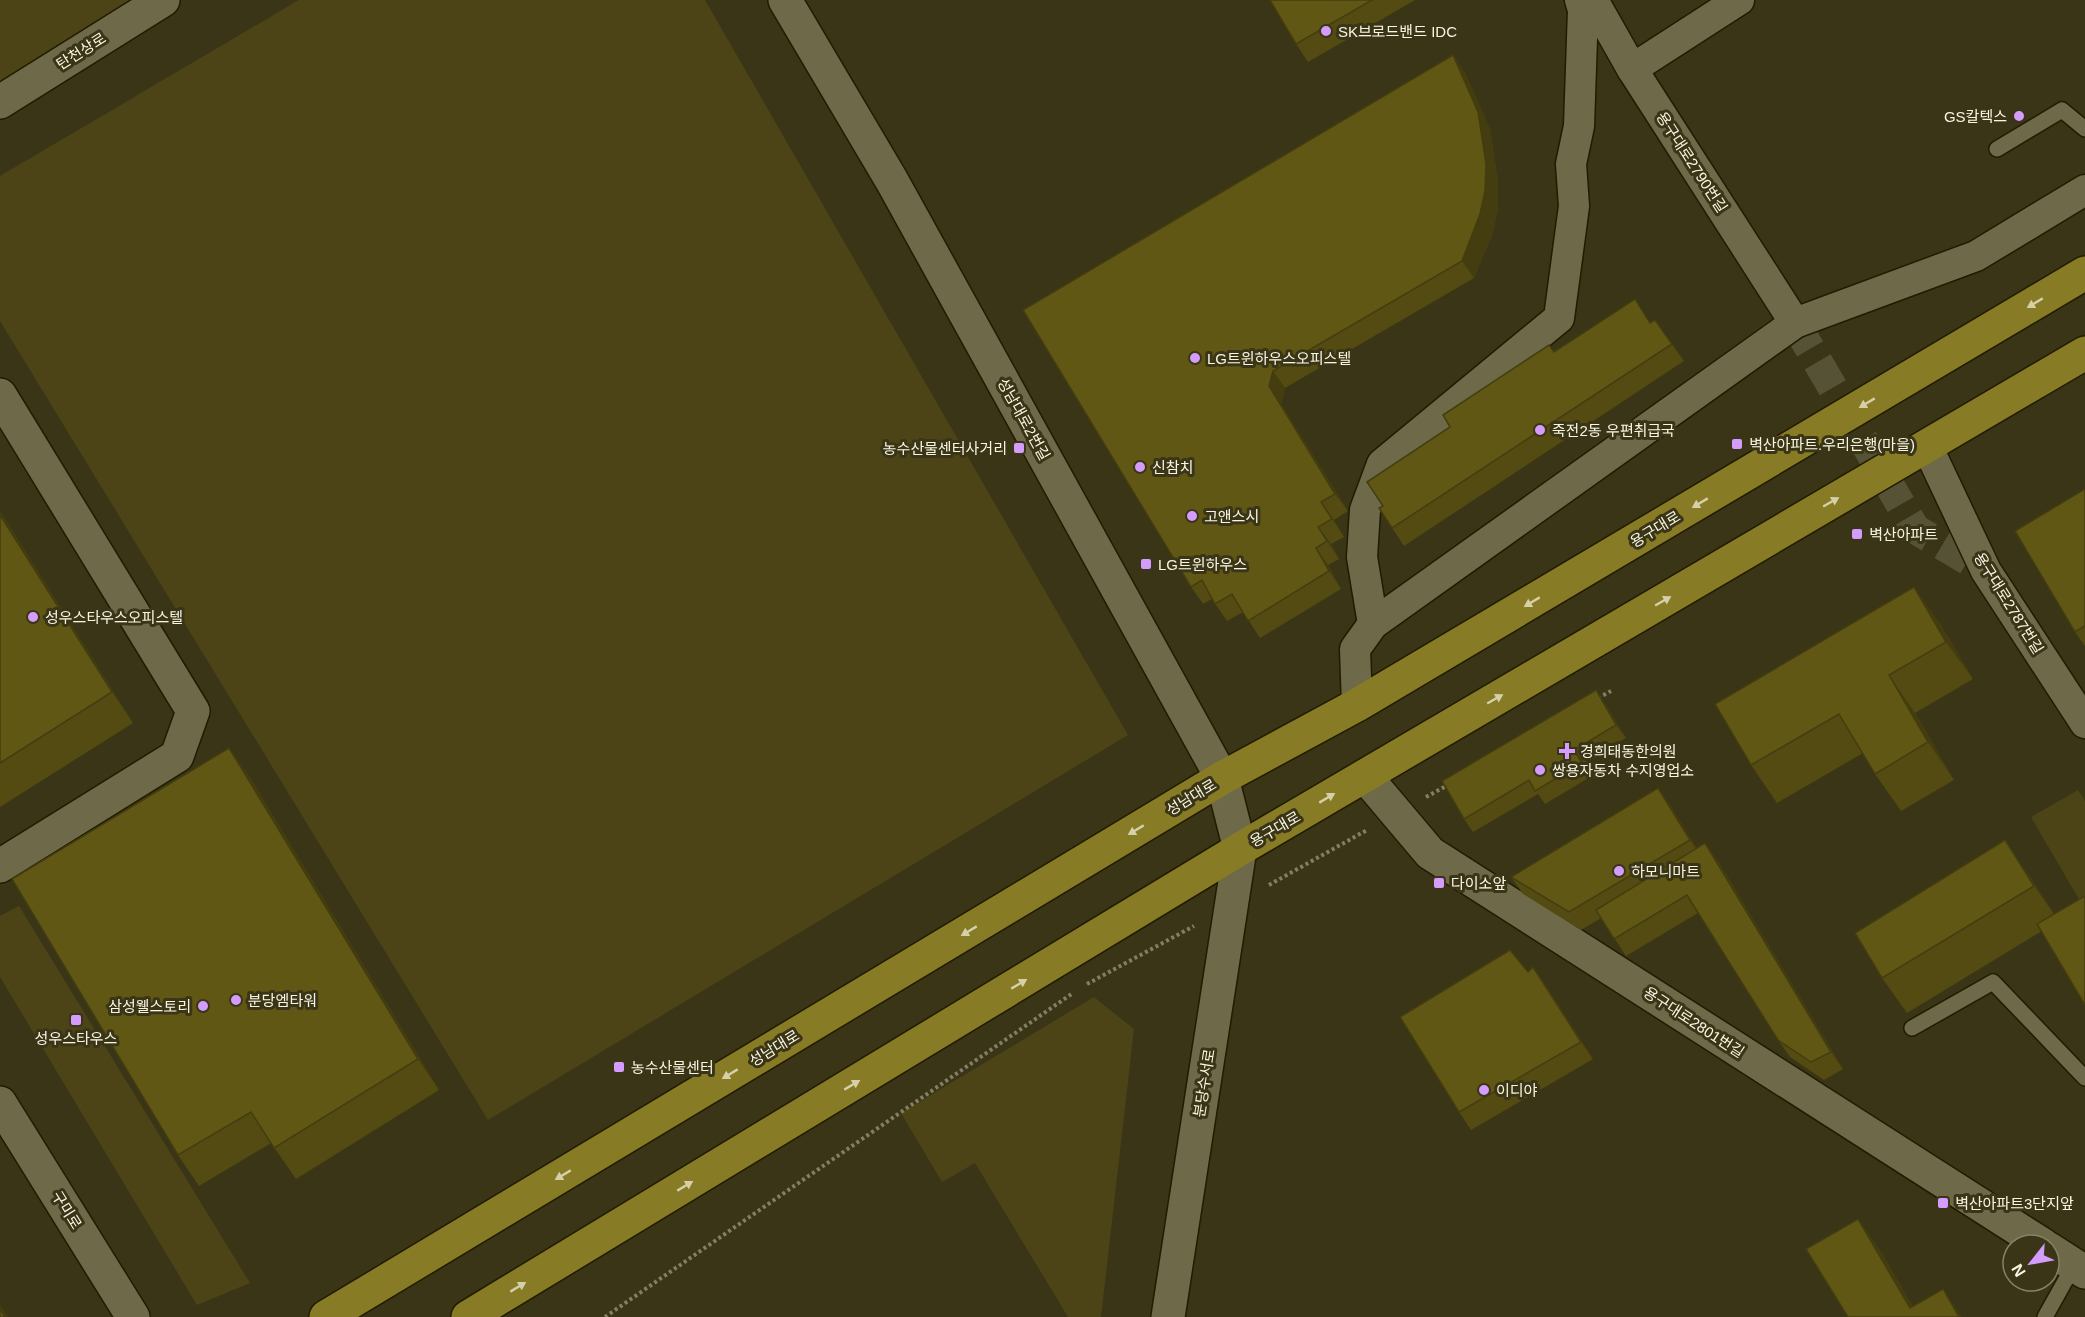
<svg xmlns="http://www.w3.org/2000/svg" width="2085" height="1317" font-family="Arial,'Noto Sans KR',sans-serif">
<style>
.green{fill:#4c4416}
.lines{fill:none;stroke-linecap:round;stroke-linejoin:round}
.minor-tunnel{stroke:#565235;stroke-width:30;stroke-dasharray:30 15;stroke-linecap:butt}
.service-casing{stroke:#211c00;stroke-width:18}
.minor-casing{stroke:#211c00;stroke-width:33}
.tertiary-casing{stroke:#211c00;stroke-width:36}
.primary-casing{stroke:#211c00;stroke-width:36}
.path{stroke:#837f65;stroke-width:4;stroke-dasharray:3 3;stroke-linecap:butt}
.service{stroke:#6e6949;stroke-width:15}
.minor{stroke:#6e6949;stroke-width:30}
.tertiary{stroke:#6e6949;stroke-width:33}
.primary{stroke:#877b25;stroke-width:33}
.wall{fill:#534b12}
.shaded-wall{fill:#443d0f}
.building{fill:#615715;stroke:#443d0f;stroke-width:1.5}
.oneway{fill:#d6d0aa}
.poi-dot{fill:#d49cfc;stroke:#3a3516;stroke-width:2}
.labels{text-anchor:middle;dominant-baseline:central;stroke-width:6;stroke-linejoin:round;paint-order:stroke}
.poi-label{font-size:15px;fill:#f8f5e3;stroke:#3a3516;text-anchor:start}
.street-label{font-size:15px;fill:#f8f5e3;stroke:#3a3516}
</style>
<rect width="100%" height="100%" fill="#3a3516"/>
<g class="green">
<polygon points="0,0 134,0 0,82"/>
<polygon points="299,0 705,0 1128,735 488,1120 0,321 0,176"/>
<polygon points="2078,790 2085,801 2085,898 2080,901 2031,817"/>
<polygon points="19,906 250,1283 197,1305 0,977 0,916"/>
<polygon points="1094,997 1134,1029 1101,1317 1068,1317 975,1163 942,1182 901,1113"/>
</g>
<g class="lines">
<polyline class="minor-tunnel" points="1795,323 1915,529 1986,571"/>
<defs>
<g id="service">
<polyline points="1997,149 2062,110 2085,129"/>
<polyline points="1912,1028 1993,982 2085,1078"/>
<polyline points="2045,1317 2074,1265"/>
</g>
<g id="minor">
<polyline points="1593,0 1632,69 1795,323"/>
<polyline points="1632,69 1739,0"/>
<polyline points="1927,446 1986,571 2085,723"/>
<polyline points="1373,624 1362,557 1365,510 1382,464 1559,318 1574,206 1571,164 1579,126 1583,10 1580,0"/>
<polyline points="1357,705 1355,649 1373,624 1795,323 1976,256 2085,190"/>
</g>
<g id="tertiary">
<polyline points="785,0 892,181 1222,778 1240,849 1168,1317"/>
<polyline points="0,102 163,0"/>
<polyline points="0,395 193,711 177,756 0,866"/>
<polyline points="1365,776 1430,853 2043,1245"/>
<polyline points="0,1103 133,1317"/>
<polyline points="2049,1249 2085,1272"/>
</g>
<g id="primary">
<polyline points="326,1317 1222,778 1357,705 2085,273"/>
<polyline points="468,1317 1240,849 2085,353"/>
</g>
</defs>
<use href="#service" class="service-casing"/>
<use href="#minor" class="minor-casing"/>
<use href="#tertiary" class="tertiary-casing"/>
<use href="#primary" class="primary-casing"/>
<g class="path">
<polyline points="1598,698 1611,691"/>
<polyline points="1426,797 1448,785"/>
<polyline points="1269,885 1367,830"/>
<polyline points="1087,984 1194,926"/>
<polyline points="605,1317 1073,993"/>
</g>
<use href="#service" class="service"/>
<use href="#minor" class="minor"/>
<use href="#tertiary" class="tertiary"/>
<use href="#primary" class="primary"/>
</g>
<g class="wall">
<polygon points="1270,0 1415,0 1308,62 1296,44"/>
<polygon points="1453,55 1465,73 1490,129 1498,182 1498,208 1493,232 1474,278 1285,388 1281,404 1348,511 1334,520 1344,537 1331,544 1339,559 1328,565 1341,589 1260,638 1243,612 1227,621 1212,599 1203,604 1191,587 1023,310"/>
<polygon points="1655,320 1684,361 1404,546 1379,508 1383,506 1450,427 1554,352 1651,322"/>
<polygon points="2085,489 2085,646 2075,632"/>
<polygon points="0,511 133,723 0,807"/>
<polygon points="1941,625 1973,679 1915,713 1954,780 1901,811 1875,774 1863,753 1777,803 1751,765"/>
<polygon points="1605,704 1626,738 1584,763 1592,776 1545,804 1538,794 1473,832 1464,819"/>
<polygon points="229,748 251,779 439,1090 296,1179 271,1143 199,1186 178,1155"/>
<polygon points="1670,805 1697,849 1718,861 1843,1069 1824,1080 1790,1057 1778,1040 1698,913 1626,956 1601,918 1581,930 1523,894 1511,877"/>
<polygon points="2029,875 2054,914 2042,931 1907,1013 1882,978"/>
<polygon points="1533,967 1545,984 1593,1059 1471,1130 1459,1112"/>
</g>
<g class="shaded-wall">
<polygon points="1453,55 1465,73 1490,129 1498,182 1498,208 1493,232 1474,278 1462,261"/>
<polygon points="1273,371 1285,388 1281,404 1348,511 1335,494 1269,386"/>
<polygon points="1321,502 1334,520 1344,537 1332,519"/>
<polygon points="0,511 133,723 112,692 0,515"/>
<polygon points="1318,527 1331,544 1339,559 1327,541"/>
<polygon points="1316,548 1328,565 1341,589 1329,571"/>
<polygon points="1914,587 1941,625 1973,679 1946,642"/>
<polygon points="1889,675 1915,713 1954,780 1928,742"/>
<polygon points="1596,690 1605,704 1626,738 1616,725"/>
<polygon points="229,748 251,779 439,1090 418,1059"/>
<polygon points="1574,750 1584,763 1592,776 1582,763"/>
<polygon points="1658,788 1670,805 1702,857 1690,840"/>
<polygon points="2005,840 2029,875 2059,921 2034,886"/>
<polygon points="1705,843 1718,861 1843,1069 1831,1052"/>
<polygon points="1533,967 1545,984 1593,1059 1581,1042"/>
<polygon points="1858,1219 1883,1254 1919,1317 1910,1308"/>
<polygon points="1943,1289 1962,1317 1959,1317"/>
<polygon points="0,1304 8,1317 5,1317 0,1309"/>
</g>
<g class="building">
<polygon points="1270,0 1372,0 1296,44"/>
<polygon points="1453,55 1478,112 1486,164 1485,191 1480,214 1462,261 1273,371 1269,386 1335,494 1321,502 1332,519 1318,527 1327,541 1316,548 1329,571 1248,621 1232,594 1215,604 1202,580 1191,587 1023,310"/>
<polygon points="1635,299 1650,323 1655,320 1672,344 1392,528 1379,508 1383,506 1367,482 1450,427 1443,415 1549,345 1554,352"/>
<polygon points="2085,489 2085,626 2075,632 2015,531"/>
<polygon points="0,515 112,692 0,763"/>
<polygon points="1914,587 1946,642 1889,675 1928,742 1875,774 1839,714 1751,765 1715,704"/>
<polygon points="1596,690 1616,725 1574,750 1582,763 1535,791 1529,780 1464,819 1442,781"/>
<polygon points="229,748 418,1059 274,1148 251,1112 178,1155 12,879"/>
<polygon points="1658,788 1690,840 1569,912 1511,877"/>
<polygon points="2005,840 2034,886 1882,978 1855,933"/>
<polygon points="1705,843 1831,1052 1811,1062 1778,1040 1687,895 1614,939 1596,910"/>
<polygon points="2085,896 2085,1005 2037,924"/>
<polygon points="1510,950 1528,972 1533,967 1581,1042 1459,1112 1400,1017"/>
<polygon points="1858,1219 1910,1308 1943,1289 1959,1317 1848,1317 1806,1249"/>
<polygon points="0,1309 5,1317 0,1317"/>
</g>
<defs><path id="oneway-solid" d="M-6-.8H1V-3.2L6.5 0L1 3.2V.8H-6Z" transform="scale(1.5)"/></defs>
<g class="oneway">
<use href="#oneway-solid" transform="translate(2035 303) rotate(149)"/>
<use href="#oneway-solid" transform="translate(1867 403) rotate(149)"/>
<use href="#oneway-solid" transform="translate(1831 502) rotate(-30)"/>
<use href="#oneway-solid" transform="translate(1700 503) rotate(149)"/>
<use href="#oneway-solid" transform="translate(1663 601) rotate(-30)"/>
<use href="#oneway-solid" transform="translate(1532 602) rotate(149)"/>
<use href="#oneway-solid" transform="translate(1495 699) rotate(-30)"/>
<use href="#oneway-solid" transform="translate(1327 798) rotate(-31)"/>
<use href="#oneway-solid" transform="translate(1136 830) rotate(149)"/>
<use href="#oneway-solid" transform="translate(969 931) rotate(149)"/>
<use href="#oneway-solid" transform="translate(1019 984) rotate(-31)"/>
<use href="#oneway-solid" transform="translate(730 1074) rotate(149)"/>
<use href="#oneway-solid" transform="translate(852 1085) rotate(-31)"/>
<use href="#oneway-solid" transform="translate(563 1175) rotate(149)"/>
<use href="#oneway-solid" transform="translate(685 1186) rotate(-31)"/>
<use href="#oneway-solid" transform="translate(518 1287) rotate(-31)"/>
</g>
<g class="poi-dot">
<circle cx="1326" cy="31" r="6"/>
<circle cx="2019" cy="116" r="6"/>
<circle cx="1195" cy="358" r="6"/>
<circle cx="1540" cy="430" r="6"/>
<rect x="1731" y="438" width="12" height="12" rx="3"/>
<rect x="1013" y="442" width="12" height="12" rx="3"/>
<circle cx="1140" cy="467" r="6"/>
<circle cx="1192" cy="516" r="6"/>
<rect x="1851" y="528" width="12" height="12" rx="3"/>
<rect x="1140" y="558" width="12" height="12" rx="3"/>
<circle cx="33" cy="617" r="6"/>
<path d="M1564 742h6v6h6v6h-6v6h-6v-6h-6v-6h6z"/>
<circle cx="1540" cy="770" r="6"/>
<circle cx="1619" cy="871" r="6"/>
<rect x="1433" y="877" width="12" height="12" rx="3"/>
<circle cx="236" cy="1000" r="6"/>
<circle cx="203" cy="1006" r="6"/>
<rect x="70" y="1014" width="12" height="12" rx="3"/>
<rect x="613" y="1061" width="12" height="12" rx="3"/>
<circle cx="1484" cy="1090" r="6"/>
<rect x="1937" y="1197" width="12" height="12" rx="3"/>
</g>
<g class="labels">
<g class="poi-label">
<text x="1338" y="31">SK브로드밴드 IDC</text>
<text x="2007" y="116" text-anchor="end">GS칼텍스</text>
<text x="1207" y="358">LG트윈하우스오피스텔</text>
<text x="1552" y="430">죽전2동 우편취급국</text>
<text x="1749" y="444">벽산아파트.우리은행(마을)</text>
<text x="1007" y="448" text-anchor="end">농수산물센터사거리</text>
<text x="1152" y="467">신참치</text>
<text x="1204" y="516">고앤스시</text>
<text x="1869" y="534">벽산아파트</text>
<text x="1158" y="564">LG트윈하우스</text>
<text x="45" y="617">성우스타우스오피스텔</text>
<text x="1580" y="751">경희태동한의원</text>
<text x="1552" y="770">쌍용자동차 수지영업소</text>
<text x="1631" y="871">하모니마트</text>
<text x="1451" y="883">다이소앞</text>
<text x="248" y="1000">분당엠타워</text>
<text x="191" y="1006" text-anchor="end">삼성웰스토리</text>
<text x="76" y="1038" text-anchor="middle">성우스타우스</text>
<text x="631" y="1067">농수산물센터</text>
<text x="1496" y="1090">이디야</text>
<text x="1955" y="1203">벽산아파트3단지앞</text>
</g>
<g class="street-label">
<text transform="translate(81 51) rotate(-32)">탄천상로</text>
<text transform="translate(1692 162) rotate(57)">용구대로2790번길</text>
<text transform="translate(1024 419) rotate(61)">성남대로2번길</text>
<text transform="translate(1655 529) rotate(-31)">용구대로</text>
<text transform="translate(2009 603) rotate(58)">용구대로2787번길</text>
<text transform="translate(1191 797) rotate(-31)">성남대로</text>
<text transform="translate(1275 829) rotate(-30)">용구대로</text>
<text transform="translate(1694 1022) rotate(33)">용구대로2801번길</text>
<text transform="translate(774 1048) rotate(-31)">성남대로</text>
<text transform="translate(1204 1083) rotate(-81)">분당수서로</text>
<text transform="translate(67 1210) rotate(58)">구미로</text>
</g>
</g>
<g transform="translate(2031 1263) rotate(239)"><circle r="28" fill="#3a3516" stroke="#868268" stroke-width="1.5"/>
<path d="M0-4.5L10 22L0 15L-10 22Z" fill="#d49cfc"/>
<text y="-9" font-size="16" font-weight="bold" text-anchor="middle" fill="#f8f5e3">N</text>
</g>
</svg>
